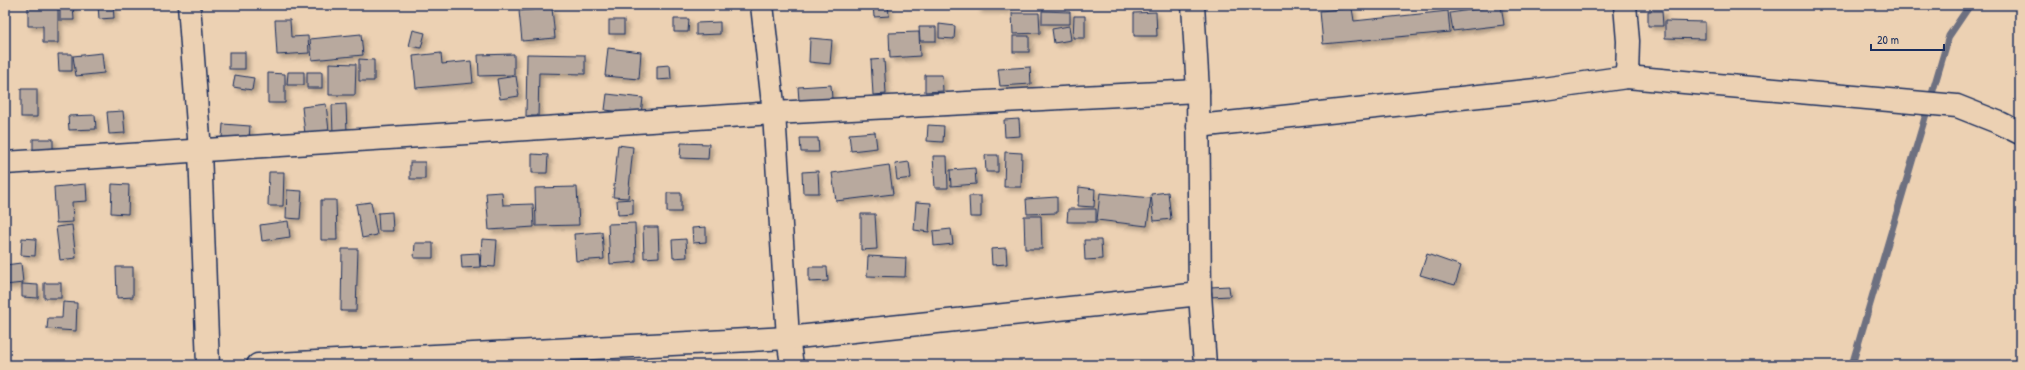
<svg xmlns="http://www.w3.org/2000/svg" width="2025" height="370" font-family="'Patrick Hand',sans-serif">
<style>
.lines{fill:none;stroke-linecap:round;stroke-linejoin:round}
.stream{stroke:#6d6f80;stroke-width:7}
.building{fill:#b8a99e;stroke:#1b2f5e;filter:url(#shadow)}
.minor-casing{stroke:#1b2f5e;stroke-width:25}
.minor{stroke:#ecd1b3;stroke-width:22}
</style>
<defs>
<filter id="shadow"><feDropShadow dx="3.5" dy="3.5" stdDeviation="2" flood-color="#0004"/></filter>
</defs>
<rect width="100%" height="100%" fill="#ecd1b3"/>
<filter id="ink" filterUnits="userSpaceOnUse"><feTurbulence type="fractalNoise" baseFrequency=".025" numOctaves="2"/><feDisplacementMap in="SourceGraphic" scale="8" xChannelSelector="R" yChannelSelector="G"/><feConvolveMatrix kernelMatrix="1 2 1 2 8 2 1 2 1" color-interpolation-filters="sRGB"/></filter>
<g filter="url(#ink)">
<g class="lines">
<polyline class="stream" points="1852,365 1949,36 1970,5"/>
</g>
<g class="building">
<polygon points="60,5 73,5 74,20 60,20"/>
<polygon points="98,5 113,5 114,18 99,19"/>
<polygon points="873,5 888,5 889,16 874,17"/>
<rect x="978" y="5" width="29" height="4"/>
<polygon points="1483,5 1501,5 1504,25 1453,31 1450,13 1483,8"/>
<polygon points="28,7 58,7 58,43 43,43 43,26 28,26"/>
<polygon points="552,8 555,38 522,41 519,11"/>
<polygon points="1352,8 1354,21 1448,11 1450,32 1323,44 1320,11"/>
<polygon points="1042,11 1070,12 1070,24 1042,24"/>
<polygon points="1648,11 1662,11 1663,26 1648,26"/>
<polygon points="1156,12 1157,36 1134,36 1134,13"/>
<polygon points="1012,13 1039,13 1040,33 1013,34"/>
<polygon points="1074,16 1085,16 1085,38 1073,38"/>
<polygon points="674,19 689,19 688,32 674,32"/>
<polygon points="275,20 290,20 291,37 308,36 309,53 277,55"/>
<rect x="609" y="20" width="15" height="14"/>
<polygon points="1665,21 1705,22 1705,39 1665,38"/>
<polygon points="720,22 720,34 696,35 696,23"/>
<polygon points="939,24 955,26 954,39 939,38"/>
<polygon points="1069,26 1071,40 1054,43 1052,29"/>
<polygon points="919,27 936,27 936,41 920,41"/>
<polygon points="413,30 425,33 421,48 409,46"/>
<polygon points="919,32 920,56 890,58 889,33"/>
<polygon points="361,34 363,55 312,60 310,39"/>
<rect x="1013" y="36" width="16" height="16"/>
<polygon points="810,38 832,40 830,64 809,62"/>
<polygon points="608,48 641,52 639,79 605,76"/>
<rect x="229" y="52" width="16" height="17"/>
<polygon points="102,53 104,73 76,76 73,56"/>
<polygon points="441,53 442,64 471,61 473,83 416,88 413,56"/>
<polygon points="58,54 72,54 72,71 59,71"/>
<polygon points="514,54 514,75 479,76 478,55"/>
<polygon points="527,54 585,55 585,74 539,73 538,116 526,116"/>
<polygon points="359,59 374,60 374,81 359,81"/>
<polygon points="884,59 886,94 873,95 871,60"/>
<polygon points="329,63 356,64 355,95 329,95"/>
<polygon points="670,65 671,79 657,80 657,66"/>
<polygon points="1030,67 1031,84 1000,86 998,69"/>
<polygon points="288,72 304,72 304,85 287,85"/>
<rect x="307" y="72" width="15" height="16"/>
<polygon points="268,73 285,74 285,103 268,103"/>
<polygon points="235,75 254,78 252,90 233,87"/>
<polygon points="925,75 942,75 943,91 925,92"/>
<polygon points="516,76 519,96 500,99 497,79"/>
<polygon points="831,85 832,99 799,101 798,87"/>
<rect x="21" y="89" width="16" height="28"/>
<polygon points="607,94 643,98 641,114 605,110"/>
<polygon points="326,104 329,131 305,134 302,107"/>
<polygon points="346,104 347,133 333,134 332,105"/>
<polygon points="123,111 125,133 109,134 107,112"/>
<polygon points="95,115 96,129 69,130 68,116"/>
<polygon points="1019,119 1020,136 1005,137 1004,120"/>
<polygon points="223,124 250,126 249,139 222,137"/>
<polygon points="928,125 944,126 943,142 927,141"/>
<polygon points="875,132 877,148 851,151 849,134"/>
<polygon points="800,138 818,138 819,152 801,152"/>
<rect x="33" y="139" width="20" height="12"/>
<polygon points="681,143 709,144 708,159 680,158"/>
<polygon points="618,145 633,147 628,198 613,197"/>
<polygon points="1005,152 1022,153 1021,187 1004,187"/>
<polygon points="532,154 548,155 547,173 532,173"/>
<polygon points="985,155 998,155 998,172 986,172"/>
<polygon points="933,156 947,156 948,188 935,188"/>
<rect x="410" y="162" width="15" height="17"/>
<polygon points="909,162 911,178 897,180 895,164"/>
<polygon points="889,165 893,194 836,201 832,173"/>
<polygon points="975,168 976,184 951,186 950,170"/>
<polygon points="818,171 819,193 803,193 802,172"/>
<polygon points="269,172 284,172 283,206 268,206"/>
<polygon points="86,184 87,201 72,202 73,222 56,223 54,187"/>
<polygon points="112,184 129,185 128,214 111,213"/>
<polygon points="577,187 579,225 536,226 535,188"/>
<polygon points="1079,187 1095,189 1094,207 1078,206"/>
<polygon points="287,190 302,191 300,219 286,218"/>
<polygon points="502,192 503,205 533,204 534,227 489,230 486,193"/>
<polygon points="1168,192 1171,219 1154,221 1151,194"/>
<rect x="667" y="193" width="14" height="19"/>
<polygon points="1100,193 1151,198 1147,226 1097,220"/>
<polygon points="969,196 981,196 981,217 970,217"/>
<polygon points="1057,197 1057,213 1027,214 1026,199"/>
<polygon points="633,199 633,214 618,215 617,200"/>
<polygon points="321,200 336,200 337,240 321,240"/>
<polygon points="371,202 377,235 362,238 356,204"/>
<polygon points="916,202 931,203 929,232 914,230"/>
<polygon points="1068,209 1096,209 1096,222 1067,222"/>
<polygon points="392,212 393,231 379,231 378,213"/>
<polygon points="861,214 875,214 877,249 861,250"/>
<polygon points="1024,216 1041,216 1042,249 1025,249"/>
<polygon points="288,221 290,237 262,241 260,225"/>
<polygon points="635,223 636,262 610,264 608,224"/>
<polygon points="72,225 76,258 60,260 56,227"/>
<polygon points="643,227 658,227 659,257 644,258"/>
<polygon points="706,227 706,242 693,243 692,228"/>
<polygon points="951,229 953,244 934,246 933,231"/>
<polygon points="602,232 604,259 576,261 574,234"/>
<polygon points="22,238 36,239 35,256 21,255"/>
<polygon points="482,239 497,240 495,267 480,266"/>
<polygon points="686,239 687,257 673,258 672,240"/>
<polygon points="1084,240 1101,240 1102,259 1085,260"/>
<polygon points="415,243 433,243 433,258 414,258"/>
<polygon points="1006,248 1007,264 992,265 991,249"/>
<polygon points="342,249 358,249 356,311 341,311"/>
<polygon points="479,253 480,267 462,268 461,254"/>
<polygon points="1427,254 1461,266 1455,285 1420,275"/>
<polygon points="868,256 906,258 905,277 867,276"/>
<polygon points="21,263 23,283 5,285 5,265"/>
<polygon points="116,267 133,267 133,297 117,298"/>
<polygon points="809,267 827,267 828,281 809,282"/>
<rect x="44" y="283" width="17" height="15"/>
<polygon points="22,284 38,285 38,298 22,297"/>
<polygon points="1229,286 1230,296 1210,297 1210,287"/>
<polygon points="63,302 77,303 76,331 47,329 48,318 62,318"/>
</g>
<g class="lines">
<defs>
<g id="minor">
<polyline points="189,5 200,151 208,365"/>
<polyline points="762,5 774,113 788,338 792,365"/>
<polyline points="1193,5 1198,91 1200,294 1205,365"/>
<polyline points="1625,5 1628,41 1627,77"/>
<polyline points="1198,126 1536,90 1627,77 1957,106 2000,123 2020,133"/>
<polyline points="5,163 774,113 1198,91"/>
<polyline points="258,365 788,338 1200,294"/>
</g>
</defs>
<use href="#minor" class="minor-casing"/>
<use href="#minor" class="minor"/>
</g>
</g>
<rect width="2025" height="370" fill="none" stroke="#ecd1b3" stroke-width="20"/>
<rect x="10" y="10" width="2005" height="350" fill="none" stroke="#1b2f5e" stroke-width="1.5" filter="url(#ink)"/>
<path d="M1871 44v6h73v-6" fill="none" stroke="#1b2f5e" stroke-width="2"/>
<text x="1877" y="44" font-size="12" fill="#1b2f5e" stroke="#ecd1b3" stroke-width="3" paint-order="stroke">20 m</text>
</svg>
